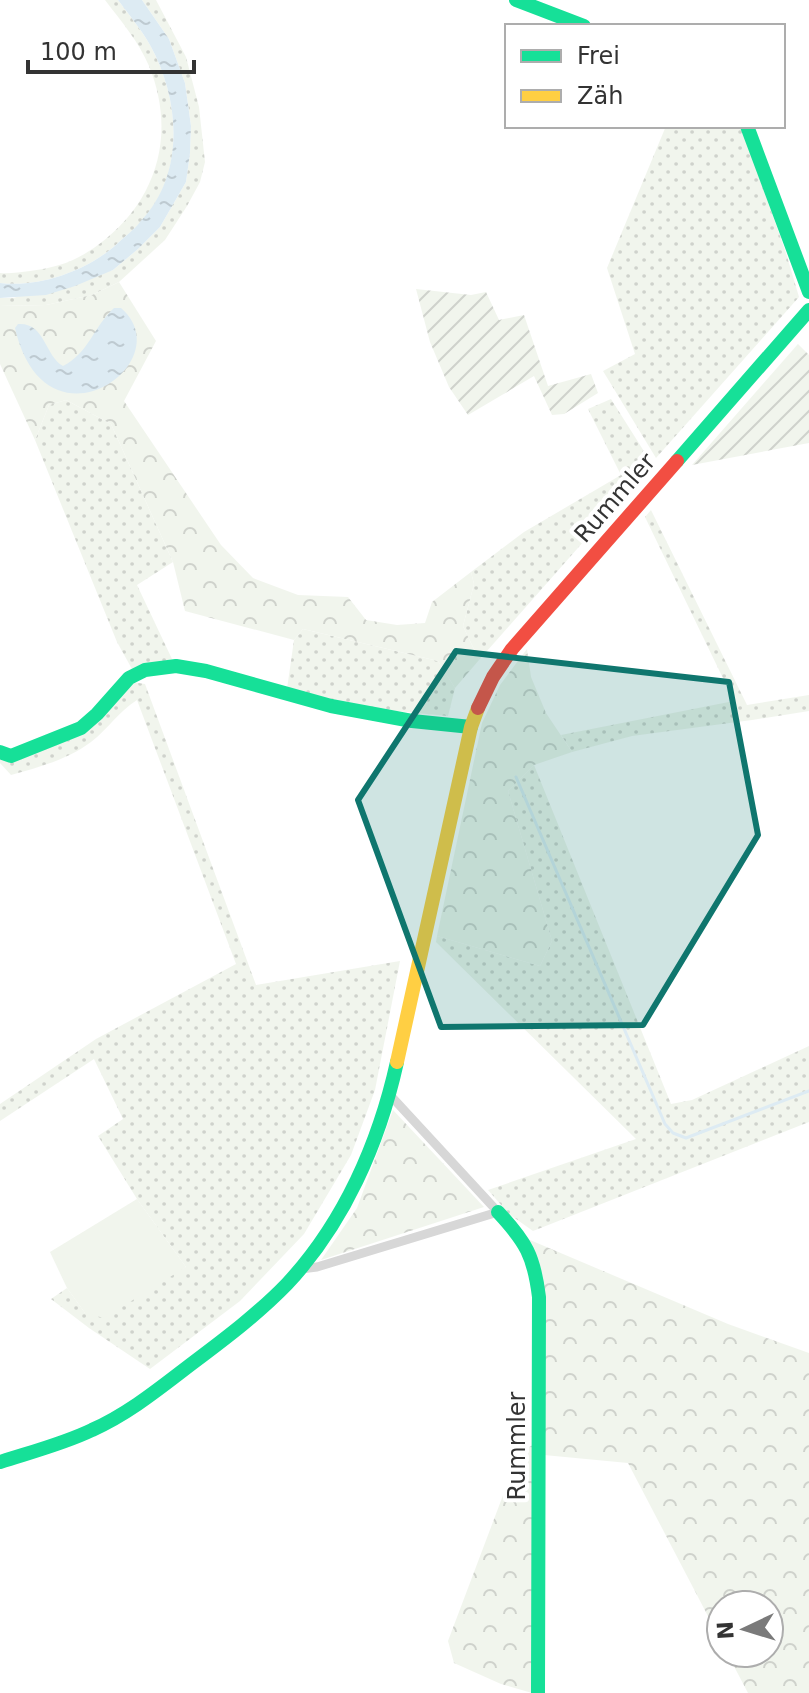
<svg xmlns="http://www.w3.org/2000/svg" width="809" height="1693" font-family="'DejaVu Sans',sans-serif">
<style>
.grass{fill:url(#grass-dots)}
.forest{fill:url(#forest-crowns)}
.garden{fill:url(#garden-furrows)}
.pitch{fill:#f1f5ed}
.water{fill:url(#water-ripples)}
.lines{fill:none;stroke-linecap:round;stroke-linejoin:round}
.stream{stroke:#ddebf3;stroke-width:3}
.street{stroke:#d7d7d7;stroke-width:9}
.fast{stroke:#16e098;stroke-width:14}
.slow{stroke:#ffcf43;stroke-width:14}
.jam{stroke:#f24e42;stroke-width:14}
.marked{fill:#0f766e;fill-opacity:0.2;stroke:#0f766e;stroke-width:6;stroke-linejoin:round}
.labels{text-anchor:middle;dominant-baseline:central;stroke-width:8;stroke-linejoin:round;paint-order:stroke}
.street-label{font-size:24px;fill:#333;stroke:#fff}
</style>
<defs>
<pattern id="grass-dots" width="8" height="8" patternUnits="userSpaceOnUse" patternTransform="scale(2)"><rect width="8" height="8" fill="#f1f5ed"/><path d="M2 2h.1M6 6h.1" fill="none" stroke="#cfd2cc" stroke-width="1.8" stroke-linecap="round"/></pattern>
<pattern id="forest-crowns" width="20" height="18" patternUnits="userSpaceOnUse" patternTransform="scale(2)"><rect width="20" height="18" fill="#f1f5ed"/><path d="M2 6a3 3 0 1 1 6 0M12 15a3 3 0 1 1 6 0" fill="none" stroke="#cfd2cc"/></pattern>
<pattern id="garden-furrows" width="10" height="10" patternUnits="userSpaceOnUse" patternTransform="scale(2)"><rect width="10" height="10" fill="#f1f5ed"/><path d="M-1 1l2-2M0 10L10 0M9 11l2-2" fill="none" stroke="#cfd2cc"/></pattern>
<pattern id="water-ripples" width="26" height="14" patternUnits="userSpaceOnUse" patternTransform="scale(2)"><rect width="26" height="14" fill="#ddebf3"/><path d="M2 4q2-2 4 0t4 0M15 11q2-2 4 0t4 0" fill="none" stroke="#becad1"/></pattern>
</defs>
<rect width="100%" height="100%" fill="#fff"/>
<g class="grass">
<path d="M105,0H118C129,15 141,29 150,45C180,99 186,174 141,222C134,230 125,236 118,243C89,270 40,288 0,283V273C10,274 20,272 30,271C59,267 74,262 98,245C157,202 177,134 149,66C139,42 121,21 105,0Z"/>
<polygon points="142,0 156,0 186,57 199,107 205,162 200,182 187,206 165,240 119,282 92,295 46,305 0,306 0,298 13,298 113,270 138,249 160,227 186,182 190,153 191,126 185,83 169,39"/>
<polygon points="666,126 741,126 786,253 799,297 656,458 603,371 635,354 607,268"/>
<polygon points="611,399 652,464 479,660 463,626 474,584 471,572 524,532 621,475 588,409"/>
<polygon points="66,400 111,424 173,562 137,585 172,659 132,669 117,642 35,440 49,405"/>
<polygon points="651,510 747,705 809,695 809,711 752,720 632,736 572,752 561,735 734,701 645,517"/>
<polygon points="303,629 438,661 455,688 448,716 365,708 287,689 294,640"/>
<path d="M132,682L145,684L256,985L400,961L375,1090L351,1155L304,1234L240,1301L150,1369L89,1328L51,1299L67,1288L85,1313L186,1267L137,1199L98,1136L123,1119L94,1059L0,1121V1104L96,1039L236,964L137,700C119,711 108,729 91,742C67,760 39,767 11,775L0,763V758L87,729Z"/>
<polygon points="534,765 671,1104 692,1100 809,1046 809,1122 533,1231 509,1214 488,1190 636,1139 436,942 437,936 540,966 552,941 508,791"/>
</g>
<g class="forest">
<polygon points="119,282 156,341 124,401 221,545 253,578 298,595 348,597 366,620 397,625 425,623 432,602 471,572 474,584 463,626 479,660 455,688 438,661 303,629 294,640 185,611 173,562 111,424 66,400 49,405 35,440 0,364 0,306 46,305 92,295"/>
<polygon points="527,649 531,677 546,713 572,752 534,765 508,791 552,941 540,966 437,936 482,723 500,685"/>
<polygon points="393,1110 484,1207 321,1260 357,1208"/>
<polygon points="530,1240 728,1324 809,1353 809,1693 748,1693 727,1653 769,1653 769,1605 721,1605 721,1641 628,1463 544,1455 532,1693 501,1684 454,1663 448,1641 519,1453 543,1439"/>
</g>
<g class="garden">
<polygon points="416,289 471,295 486,292 499,320 524,315 548,386 591,374 598,393 564,414 552,415 534,376 468,415 449,387 430,342"/>
<polygon points="798,344 809,355 809,443 692,465"/>
</g>
<polygon class="pitch" points="137,1199 186,1267 104,1318 85,1313 67,1288 50,1252"/>
<g class="water">
<path d="M118,0H142L169,39L185,83L191,126L190,153L186,182L160,227L138,249L113,270L75,286L46,295L0,298V283C40,288 89,270 118,243C125,236 134,230 140,222C186,174 180,99 150,45C141,29 129,15 118,0Z"/>
<path d="M114,308H121C183,362 45,459 15,328L18,324C45,322 45,356 63,366C89,353 94,326 114,308Z"/>
</g>
<g class="lines">
<polyline class="stream" points="516,777 665,1124 673,1133 686,1138 809,1091"/>
<polyline class="street" points="301,1269 317,1267 498,1212 390,1095"/>
<g class="fast">
<polyline points="516,0 584,26"/>
<polyline points="747,126 809,292"/>
<polyline points="677,461 809,310"/>
<polyline points="0,752 11,756 81,728 97,714 129,678 145,670 176,666 206,671 331,706 412,721 471,727"/>
<path d="M498,1212C526,1242 534,1256 539,1297L538,1693"/>
<path d="M0,1462C31,1452 63,1444 92,1430C130,1413 161,1387 194,1362C226,1338 259,1313 287,1284C344,1223 379,1143 397,1062"/>
</g>
<polyline class="slow" points="397,1062 471,727 478,708"/>
<polyline class="jam" points="478,708 493,677 512,649 677,461"/>
</g>
<path class="marked" d="M456,651L729,682L758,835L643,1025L441,1027L358,800Z"/>
<g class="labels">
<g class="street-label">
<text transform="translate(615 498) rotate(-49)">Rummler</text>
<text transform="translate(517 1446) rotate(-90)">Rummler</text>
</g>
</g>
<rect x="505" y="24" width="280" height="104" fill="#ffffff" stroke="#adadad" stroke-width="2"/>
<rect x="521" y="50" width="40" height="12" fill="#16e098" stroke="#adadad" stroke-width="2"/>
<text x="577" y="64" font-size="24" fill="#333333">Frei</text>
<rect x="521" y="90" width="40" height="12" fill="#ffcf43" stroke="#adadad" stroke-width="2"/>
<text x="577" y="104" font-size="24" fill="#333333">Zäh</text>
<g transform="translate(745 1629) rotate(266)"><circle r="38" fill="#ffffff" stroke="#adadad" stroke-width="2"/>
<path d="M0-6L14 30L0 20L-14 30Z" fill="#7a7a7a"/>
<text y="-12" font-size="22" font-weight="bold" text-anchor="middle" fill="#333333">N</text>
</g>
<path d="M28 60v12h166v-12" fill="none" stroke="#333333" stroke-width="4"/>
<text x="40" y="60" font-size="24" fill="#333333" stroke="#ffffff" stroke-width="6" paint-order="stroke">100 m</text>
</svg>
